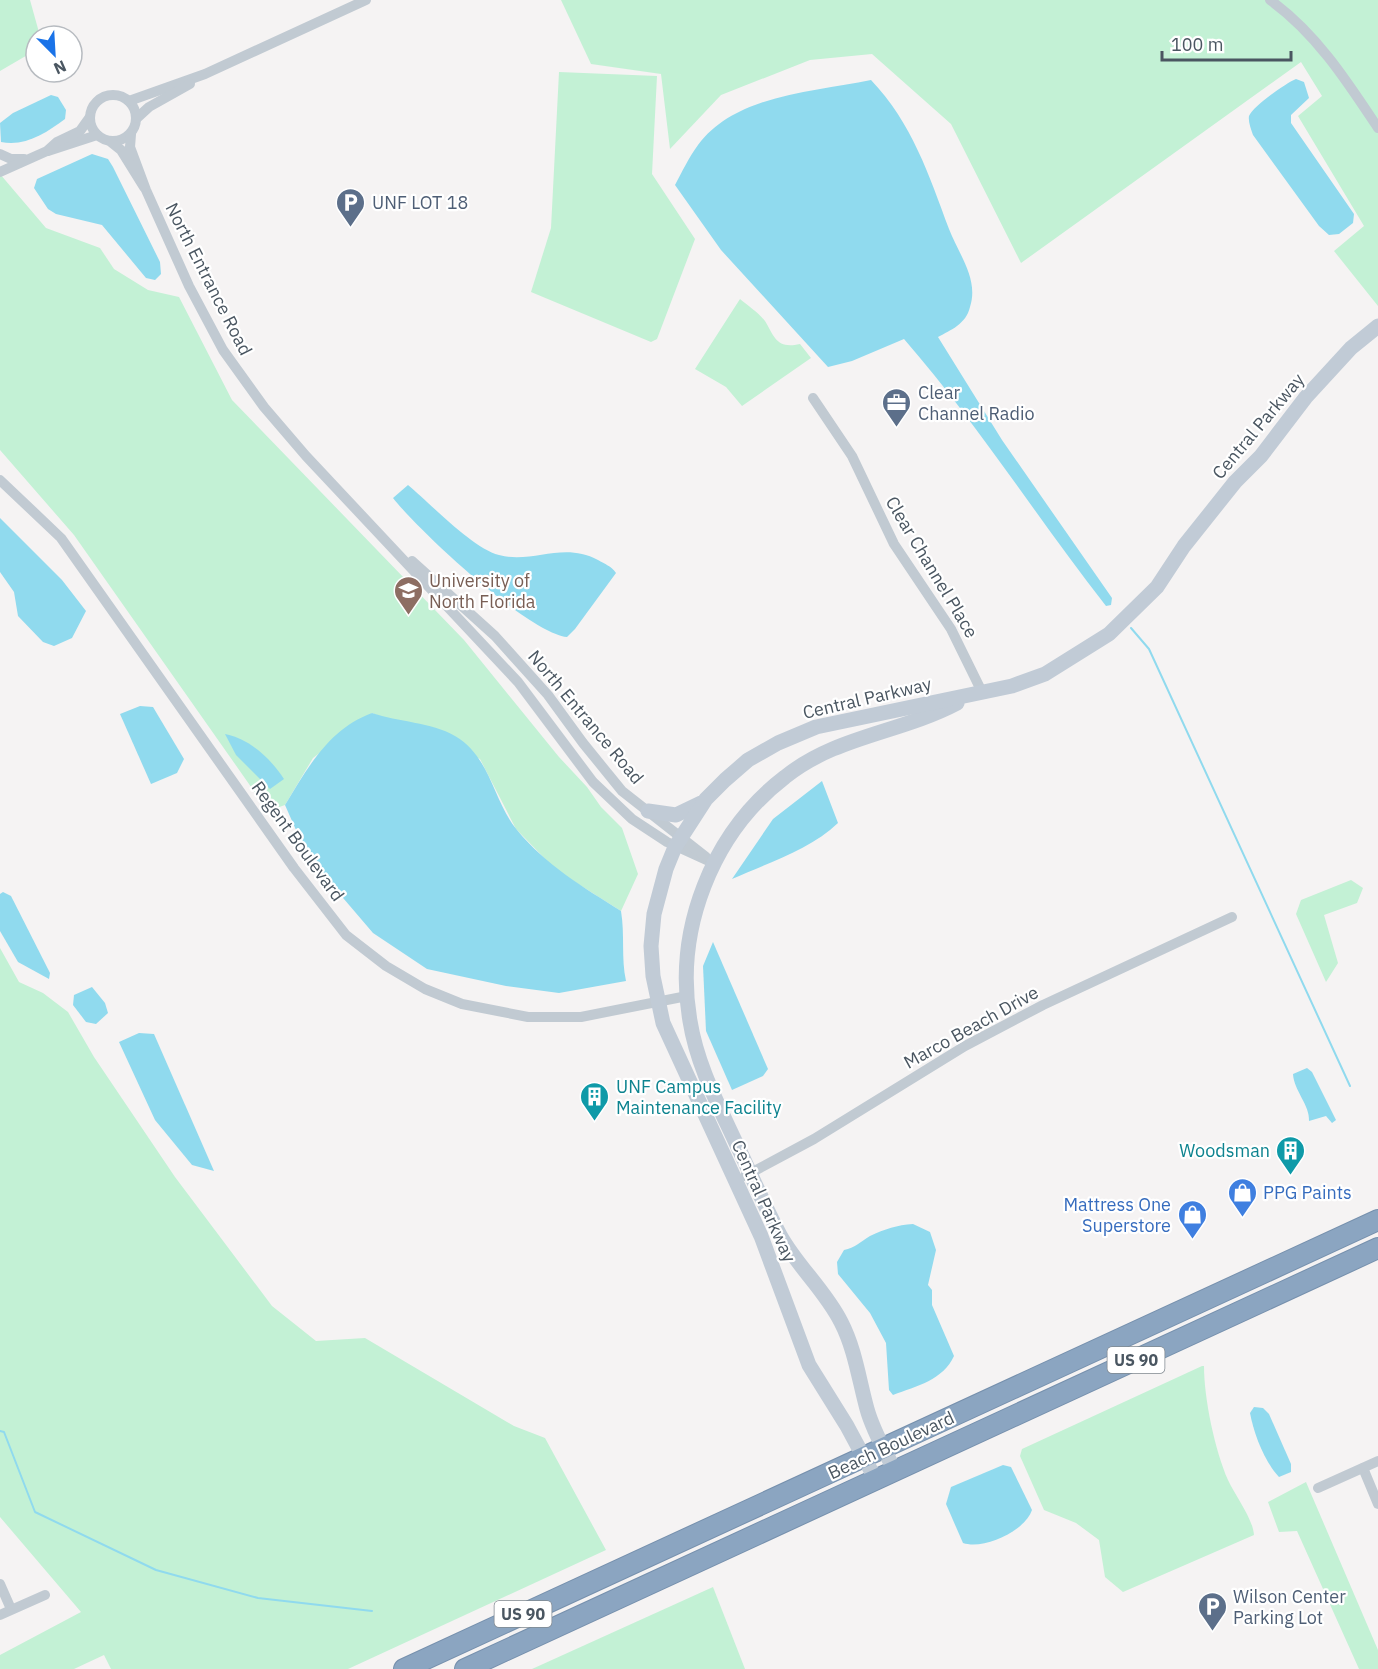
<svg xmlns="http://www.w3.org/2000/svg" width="1378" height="1669" font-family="'IBM Plex Sans',sans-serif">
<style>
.green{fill:#c3f1d5}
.water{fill:#90daee}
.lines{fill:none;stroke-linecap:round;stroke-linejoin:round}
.stream{stroke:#90daee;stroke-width:2}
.highway-casing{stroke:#7690ad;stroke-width:22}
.street{stroke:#c1cad2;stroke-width:10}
.secondary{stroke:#c1cbd6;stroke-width:15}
.highway{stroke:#8ba5c1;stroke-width:20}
.labels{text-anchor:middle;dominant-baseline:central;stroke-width:4.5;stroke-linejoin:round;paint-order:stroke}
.shield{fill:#fff;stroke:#808990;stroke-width:1.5}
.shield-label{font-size:16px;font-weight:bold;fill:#4a5661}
.service-label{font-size:18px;fill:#4e5e75;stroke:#fff;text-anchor:start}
.street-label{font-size:18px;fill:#4a5661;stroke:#fff}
.education-label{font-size:18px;fill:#785e54;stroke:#fff;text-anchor:start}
.culture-label{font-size:18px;fill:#0d838f;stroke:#fff;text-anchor:start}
.shop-label{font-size:18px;fill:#366cbe;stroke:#fff;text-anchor:start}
</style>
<rect width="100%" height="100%" fill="#f5f3f3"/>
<g class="green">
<polygon points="0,0 30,0 40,36 36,36 36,50 0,71"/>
<polygon points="561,0 1378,0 1378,306 1334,251 1364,226 1298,116 1322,96 1301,62 1021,263 951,124 872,54 810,60 721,95 670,149 661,74 591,64"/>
<polygon points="559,72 657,76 652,174 695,239 657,339 651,342 531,292 551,228"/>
<polygon points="0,174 46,228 100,248 114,269 148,290 179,297 232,400 464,640 559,757 587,787 601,807 622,828 638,874 621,911 556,870 516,829 480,759 372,713 313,758 285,805 268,811 74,535 0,450"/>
<path d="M740,299C747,305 759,313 765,321C775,338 777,349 800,344L811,358L742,406L726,387L695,369Z"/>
<polygon points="1351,880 1363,888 1357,903 1324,915 1338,963 1326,982 1296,914 1301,900"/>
<polygon points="0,948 19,982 43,993 68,1012 94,1057 175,1177 272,1306 316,1341 365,1338 514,1426 545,1438 606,1550 348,1669 111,1669 104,1655 74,1669 0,1669 0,1655 81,1612 0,1517"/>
<path d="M1202,1366H1204C1204,1399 1215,1450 1228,1480C1236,1497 1253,1519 1254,1535L1123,1592L1105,1577L1099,1540L1076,1523L1044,1510L1020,1456L1022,1449Z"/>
<polygon points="1306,1482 1378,1650 1378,1669 1359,1669 1297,1531 1279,1532 1268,1502"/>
<polygon points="713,1587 745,1669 532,1669"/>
</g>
<g class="water">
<path d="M1296,79L1304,82L1309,98L1291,115V123L1354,214L1353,223L1339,234L1329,235L1319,226L1253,135C1251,129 1248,122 1249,116C1253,106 1286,83 1296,79Z"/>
<path d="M871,80C912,123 929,175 949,229C959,255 979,279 970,307C966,324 951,330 938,337L1002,440L1112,598L1111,605L1106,606C1037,518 978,424 904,339L852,361L828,367L721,250L675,185C682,172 689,157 698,145C736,94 814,92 871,80Z"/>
<path d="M51,95L58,97L66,110L65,119C46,133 25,147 1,142L0,123L13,113Z"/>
<polygon points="92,154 108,159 113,167 160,262 161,274 155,280 146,278 102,225 56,214 48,209 34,188 37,179"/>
<path d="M408,485C431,504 472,548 499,555C533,564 563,541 598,560C605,564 611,566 616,573L575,629L567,637C527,632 419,531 393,498Z"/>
<polygon points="0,518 62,580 86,611 72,638 54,646 43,642 18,616 14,592 0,572"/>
<polygon points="140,706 153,707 184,759 177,773 151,784 120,714"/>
<path d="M372,713C398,722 431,722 455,736C491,757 493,801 517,830C546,865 583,887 621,911C625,935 621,958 626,981L559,993L506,986L427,969L373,933L326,878L296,830L285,805C308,767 329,729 372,713Z"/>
<path d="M225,734C250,739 270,758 284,779L270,789L236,755Z"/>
<path d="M822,781L838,823C810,850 767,863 732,879L773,819Z"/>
<polygon points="3,892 11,896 50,973 49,979 18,962 0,931 0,894"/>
<polygon points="713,942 768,1069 763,1076 732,1090 706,1031 703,966"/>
<polygon points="92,987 105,1003 108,1013 96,1024 86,1022 73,1005 74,995"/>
<polygon points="139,1033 154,1034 214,1171 192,1165 155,1120 119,1042"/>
<path d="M1307,1068L1312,1072L1336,1120L1332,1123L1326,1116L1309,1121C1310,1105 1294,1091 1293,1074Z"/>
<path d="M913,1224L930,1232L936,1250L928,1285L932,1290V1305L954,1356C943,1380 917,1386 893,1395L889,1390L886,1343L870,1313L838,1274L837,1262L844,1250C855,1248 860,1242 870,1236C885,1229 897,1225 913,1224Z"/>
<path d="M1254,1407L1263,1408L1269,1414L1291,1464V1472L1279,1477C1264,1461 1254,1434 1250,1413Z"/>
<path d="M1003,1465L1011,1467L1032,1510C1025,1531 984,1550 963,1543L946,1504L951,1487Z"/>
</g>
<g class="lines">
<g class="stream">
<polyline points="1131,628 1149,649 1350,1086"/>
<polyline points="0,1431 4,1432 35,1512 156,1570 258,1598 372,1611"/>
</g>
<defs>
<g id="highway">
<polyline points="404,1669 1378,1220"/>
<polyline points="465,1669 1378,1248"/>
</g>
</defs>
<use href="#highway" class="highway-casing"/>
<g class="street">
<path d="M1270,0C1316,33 1347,81 1378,128"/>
<circle cx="113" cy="118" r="23"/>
<polyline points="129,101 205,74 366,0"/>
<polyline points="137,118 149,107 190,84"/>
<polyline points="131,134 130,147 146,190 189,286 223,350 264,407 306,456 518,682 593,782 632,819 667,842 713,863"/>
<polyline points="111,142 121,150 144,187"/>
<polyline points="48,151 97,135"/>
<polyline points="0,154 11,159 24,159"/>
<polyline points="0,172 47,151 57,142 80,131 90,117"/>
<polyline points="813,398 852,456 894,544 951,629 982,692"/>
<polyline points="0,480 61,538 294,868 346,935 386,966 425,989 462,1004 528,1017 581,1017 687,996"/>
<polyline points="412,561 495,636 548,695 583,743 622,791 706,857"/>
<polyline points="745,1176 814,1139 965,1046 1043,1005 1232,917"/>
<polyline points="1363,1468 1378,1504"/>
<polyline points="1318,1488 1378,1461"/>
<polyline points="0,1584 11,1609"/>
<polyline points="0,1615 45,1595"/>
</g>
<g class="secondary">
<polyline points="648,811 676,815 701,803"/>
<path d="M895,1471C885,1451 873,1431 867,1409C859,1380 855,1349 841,1322C825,1290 797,1266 780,1235C764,1205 751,1174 736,1143C718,1104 697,1065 690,1021C674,930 712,833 785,777C836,736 900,733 957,703"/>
<polyline points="876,1480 847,1426 809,1365 761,1236 663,1023 653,976 651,946 654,914 666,869 675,847 706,799 725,780 748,760 778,743 816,727 1012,686 1045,674 1109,634 1157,587 1184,546 1235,482 1261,456 1306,397 1351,348 1378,326"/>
</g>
<use href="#highway" class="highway"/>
</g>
<defs>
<symbol id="parking-pin" viewBox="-11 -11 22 30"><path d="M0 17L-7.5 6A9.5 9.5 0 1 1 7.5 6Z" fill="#5c6f8a" stroke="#fff"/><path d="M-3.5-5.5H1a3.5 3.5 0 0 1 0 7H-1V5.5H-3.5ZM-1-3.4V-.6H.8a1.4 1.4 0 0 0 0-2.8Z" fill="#fff"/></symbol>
<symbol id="office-pin" viewBox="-11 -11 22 30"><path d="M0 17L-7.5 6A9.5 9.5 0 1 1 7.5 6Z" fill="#5c6f8a" stroke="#fff"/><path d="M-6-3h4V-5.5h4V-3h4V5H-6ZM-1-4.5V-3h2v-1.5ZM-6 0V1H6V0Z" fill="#fff"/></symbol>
<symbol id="university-pin" viewBox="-11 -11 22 30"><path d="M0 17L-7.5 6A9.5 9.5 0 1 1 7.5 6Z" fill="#8d6e63" stroke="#fff"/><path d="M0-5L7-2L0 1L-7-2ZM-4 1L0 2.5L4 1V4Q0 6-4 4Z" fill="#fff"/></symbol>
<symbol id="building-pin" viewBox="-11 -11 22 30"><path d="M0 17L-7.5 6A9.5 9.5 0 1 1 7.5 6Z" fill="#0f9aa8" stroke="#fff"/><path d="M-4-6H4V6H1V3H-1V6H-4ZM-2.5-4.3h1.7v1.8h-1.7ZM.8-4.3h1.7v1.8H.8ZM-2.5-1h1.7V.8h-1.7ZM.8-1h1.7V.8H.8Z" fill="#fff"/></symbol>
<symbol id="shop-pin" viewBox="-11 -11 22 30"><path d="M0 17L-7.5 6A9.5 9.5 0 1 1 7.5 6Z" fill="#3f7fe0" stroke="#fff"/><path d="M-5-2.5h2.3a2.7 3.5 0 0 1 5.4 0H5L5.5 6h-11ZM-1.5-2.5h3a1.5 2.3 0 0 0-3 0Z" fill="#fff"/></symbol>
</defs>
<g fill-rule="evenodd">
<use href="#parking-pin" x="334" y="186" width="33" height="45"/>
<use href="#office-pin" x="880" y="386" width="33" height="45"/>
<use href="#university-pin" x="392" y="574" width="33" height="45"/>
<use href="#building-pin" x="578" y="1080" width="33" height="45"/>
<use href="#building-pin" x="1274" y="1134" width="33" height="45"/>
<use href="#shop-pin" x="1226" y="1176" width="33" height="45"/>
<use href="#shop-pin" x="1176" y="1198" width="33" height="45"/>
<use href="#parking-pin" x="1196" y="1590" width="33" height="45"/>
</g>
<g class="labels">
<g class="shield">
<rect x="1107.5" y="1347" width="57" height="26" rx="4.5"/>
<rect x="494.5" y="1601" width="57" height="26" rx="4.5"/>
</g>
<g class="shield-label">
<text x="1136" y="1360">US 90</text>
<text x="523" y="1614">US 90</text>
</g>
<g class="service-label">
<text x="372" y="202">UNF LOT 18</text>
<text x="918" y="392">Clear<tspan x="918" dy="21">Channel Radio</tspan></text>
<text x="1233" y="1596">Wilson Center<tspan x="1233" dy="21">Parking Lot</tspan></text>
</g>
<g class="street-label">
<text transform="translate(209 279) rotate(63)">North Entrance Road</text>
<text transform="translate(1258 426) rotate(-50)">Central Parkway</text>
<text transform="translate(932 567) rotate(59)">Clear Channel Place</text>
<text transform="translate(867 698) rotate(-13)">Central Parkway</text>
<text transform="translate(586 717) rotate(50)">North Entrance Road</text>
<text transform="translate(298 841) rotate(54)">Regent Boulevard</text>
<text transform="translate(971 1027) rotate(-29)">Marco Beach Drive</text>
<text transform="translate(764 1201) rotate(66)">Central Parkway</text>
<text transform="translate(891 1445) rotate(-25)">Beach Boulevard</text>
</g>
<g class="education-label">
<text x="429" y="580">University of<tspan x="429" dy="21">North Florida</tspan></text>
</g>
<g class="culture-label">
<text x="616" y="1086">UNF Campus<tspan x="616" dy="21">Maintenance Facility</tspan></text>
<text x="1270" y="1150" text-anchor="end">Woodsman</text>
</g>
<g class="shop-label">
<text x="1263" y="1192">PPG Paints</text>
<text x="1171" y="1204" text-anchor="end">Mattress One<tspan x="1171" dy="21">Superstore</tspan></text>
</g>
</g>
<g transform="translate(54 54) rotate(156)"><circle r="28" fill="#ffffff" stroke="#b7bbc0" stroke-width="1.5"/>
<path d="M0-4.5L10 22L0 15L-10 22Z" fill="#1a73e8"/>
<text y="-9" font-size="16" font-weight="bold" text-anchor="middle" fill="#4a5661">N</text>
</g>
<path d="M1162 51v9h129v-9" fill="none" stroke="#4a5661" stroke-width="3"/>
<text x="1171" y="51" font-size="18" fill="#4a5661" stroke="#ffffff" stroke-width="4.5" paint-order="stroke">100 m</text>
</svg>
